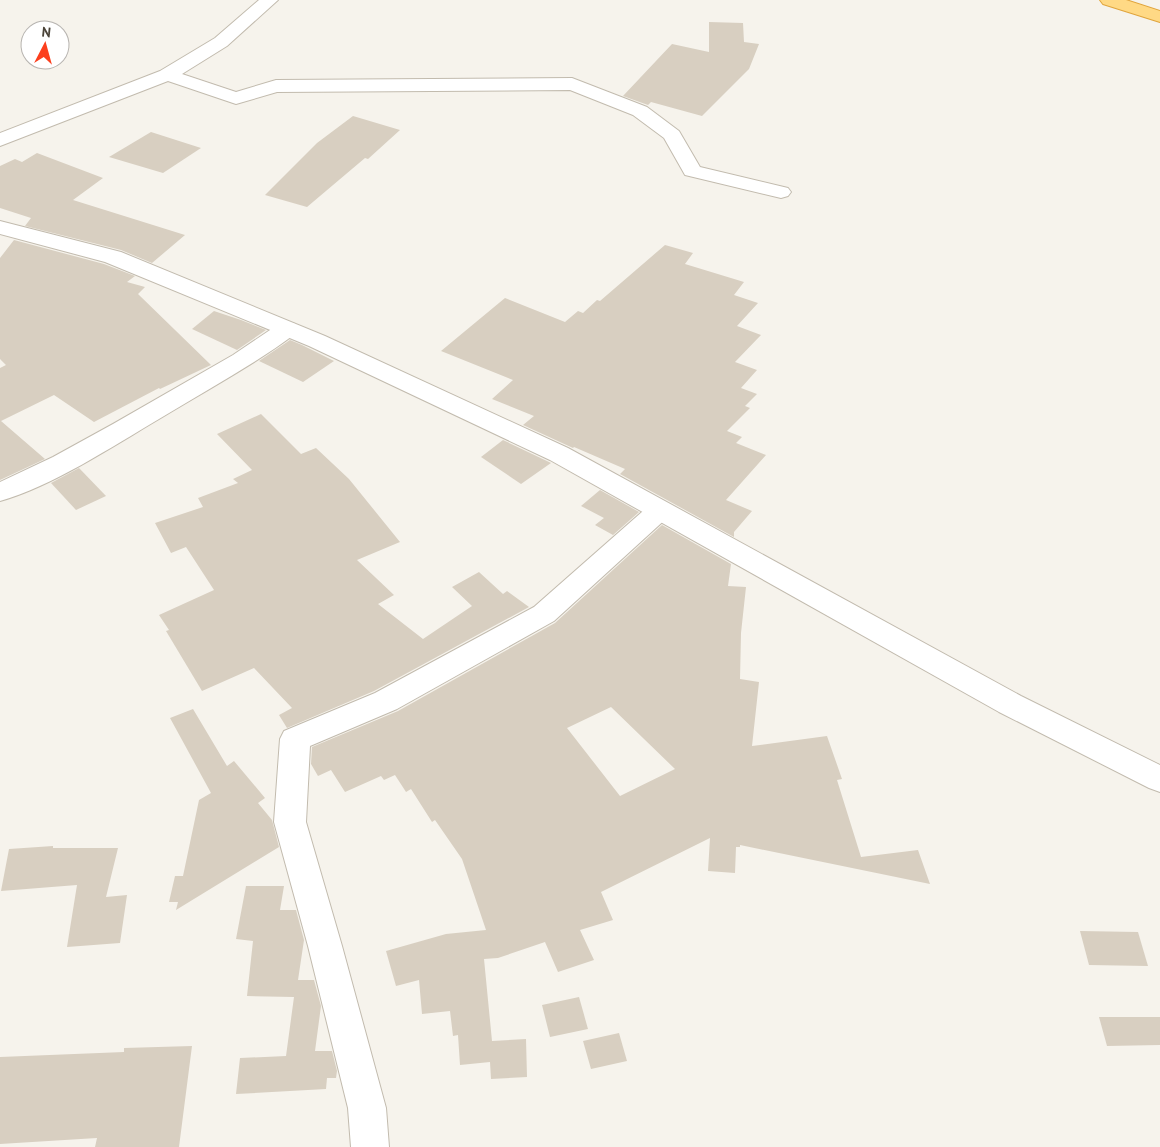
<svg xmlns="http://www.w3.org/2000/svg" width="1160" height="1147" font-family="'PT Sans',sans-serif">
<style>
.building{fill:#d8cfc1;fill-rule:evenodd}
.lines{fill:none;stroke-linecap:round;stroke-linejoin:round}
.minor-casing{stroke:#c2bbae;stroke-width:2}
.tertiary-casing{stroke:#c2bbae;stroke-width:2}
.trunk-casing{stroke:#e0a43c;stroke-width:2}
.minor{fill:#fff;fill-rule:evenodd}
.tertiary{fill:#fff;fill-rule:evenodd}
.trunk{fill:#ffd985;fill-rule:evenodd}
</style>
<rect width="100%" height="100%" fill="#f6f3ec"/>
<g class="building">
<polygon points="709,22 743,23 744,42 759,44 749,69 702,116 651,102 648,105 623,96 672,44 709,52"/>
<polygon points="353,116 400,130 368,159 365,158 307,207 265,195 317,143"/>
<polygon points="151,132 201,148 163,173 109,157"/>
<polygon points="37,153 103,178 73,200 185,235 152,263 121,250 25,226 31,218 0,208 0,166 15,159 22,162"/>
<polygon points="14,240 104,264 135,276 127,282 145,287 138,294 211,365 160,389 159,388 94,422 54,395 1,421 45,459 0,480 0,368 6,365 0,359 0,258"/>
<polygon points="665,245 693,253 685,264 744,282 734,295 758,303 737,326 761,335 735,362 757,370 741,388 757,394 745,406 750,408 727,431 742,437 736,443 766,455 726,500 752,511 734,532 734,537 620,474 625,469 574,447 573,448 523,425 534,416 492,399 513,380 441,351 505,298 565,322 578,311 583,313 597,300 600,301"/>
<polygon points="214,311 241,320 266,330 237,350 192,329"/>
<polygon points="290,340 302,345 334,361 303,382 259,361"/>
<polygon points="261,414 301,454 316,448 349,479 400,542 357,560 394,595 378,604 423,639 472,606 452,587 479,572 503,594 507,591 529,607 374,691 287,728 279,715 292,708 254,668 202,691 166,631 169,630 159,615 214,590 186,547 171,553 155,523 203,507 198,498 238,483 233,479 252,470 217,434"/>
<polygon points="503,440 549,462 551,463 521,484 481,457"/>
<polygon points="79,468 106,496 76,510 51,483"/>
<polygon points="600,490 639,512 613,535 595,525 604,518 581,506"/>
<path d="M662,525L731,564L728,586L746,587L741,633L740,679L759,682L752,746L827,736L842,779L837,780L861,857L918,850L930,884L740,845V847H736L735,873L708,871L710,838L601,892L613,920L580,930L594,960L558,972L545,942L498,958L484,959L492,1041L526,1039L527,1077L491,1079L490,1062L460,1065L458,1035L453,1036L450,1011L422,1014L419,980L396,986L386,951L446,934L486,930L462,859L435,820L432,822L411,789L406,792L395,775L384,780L381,776L345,792L331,770L318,776L311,764L312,747L398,711L555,623ZM611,707L675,769L620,796L567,728Z"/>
<polygon points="193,709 227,766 234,761 265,798 258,803 272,820 279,847 176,910 178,902 169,902 175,876 183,876 199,800 211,793 170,718"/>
<polygon points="53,846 53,848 118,848 106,897 127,895 120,943 67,947 77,885 1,891 9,849"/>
<polygon points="246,886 284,886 280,910 296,910 304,940 298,980 314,980 321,1006 315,1051 332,1051 337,1071 336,1078 327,1078 326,1089 236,1094 240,1058 286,1056 294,997 247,996 253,941 236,939"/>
<polygon points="1080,931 1138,932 1148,966 1089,965"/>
<polygon points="579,997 588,1029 550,1037 542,1005"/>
<polygon points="1099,1017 1160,1017 1160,1045 1107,1046"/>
<polygon points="619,1033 627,1061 591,1069 583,1041"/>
<polygon points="192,1046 179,1147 95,1147 97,1138 0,1144 0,1057 124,1052 124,1048"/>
</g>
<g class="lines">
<defs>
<g id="minor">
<polygon points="259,0 278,0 227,46 182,74 236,92 276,80 572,78 647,107 679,131 700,167 788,188 791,192 788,196 781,198 685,175 664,138 633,115 570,90 277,92 236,104 168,81 0,146 0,133 160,71 215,38"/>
<path d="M287,322L295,324L299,329L295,334C252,366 205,391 159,419C113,446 51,487 0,501V482L53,457L113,424L233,355L279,324Z"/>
<polygon points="660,501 669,504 673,510 669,516 554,621 397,709 310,746 306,822 342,946 386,1108 389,1147 351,1147 348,1108 308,946 274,822 280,739 284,731 375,693 534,607 651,504"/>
</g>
<polygon id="tertiary" points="0,221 121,252 325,336 568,448 1021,696 1160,765 1160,792 1149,788 999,712 550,460 309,346 105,262 0,234"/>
<polygon id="trunk" points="1100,0 1126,0 1160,11 1160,22 1103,4"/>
</defs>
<use href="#minor" class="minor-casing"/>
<use href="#tertiary" class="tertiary-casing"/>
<use href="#trunk" class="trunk-casing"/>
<use href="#minor" class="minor"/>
<use href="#tertiary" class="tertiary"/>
<use href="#trunk" class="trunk"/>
</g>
<g transform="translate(45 45) rotate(6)"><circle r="24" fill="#ffffff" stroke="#b7b4b0"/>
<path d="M0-4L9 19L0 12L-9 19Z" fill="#fc3f1d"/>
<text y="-8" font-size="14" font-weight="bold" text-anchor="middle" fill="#4b4439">N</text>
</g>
</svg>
